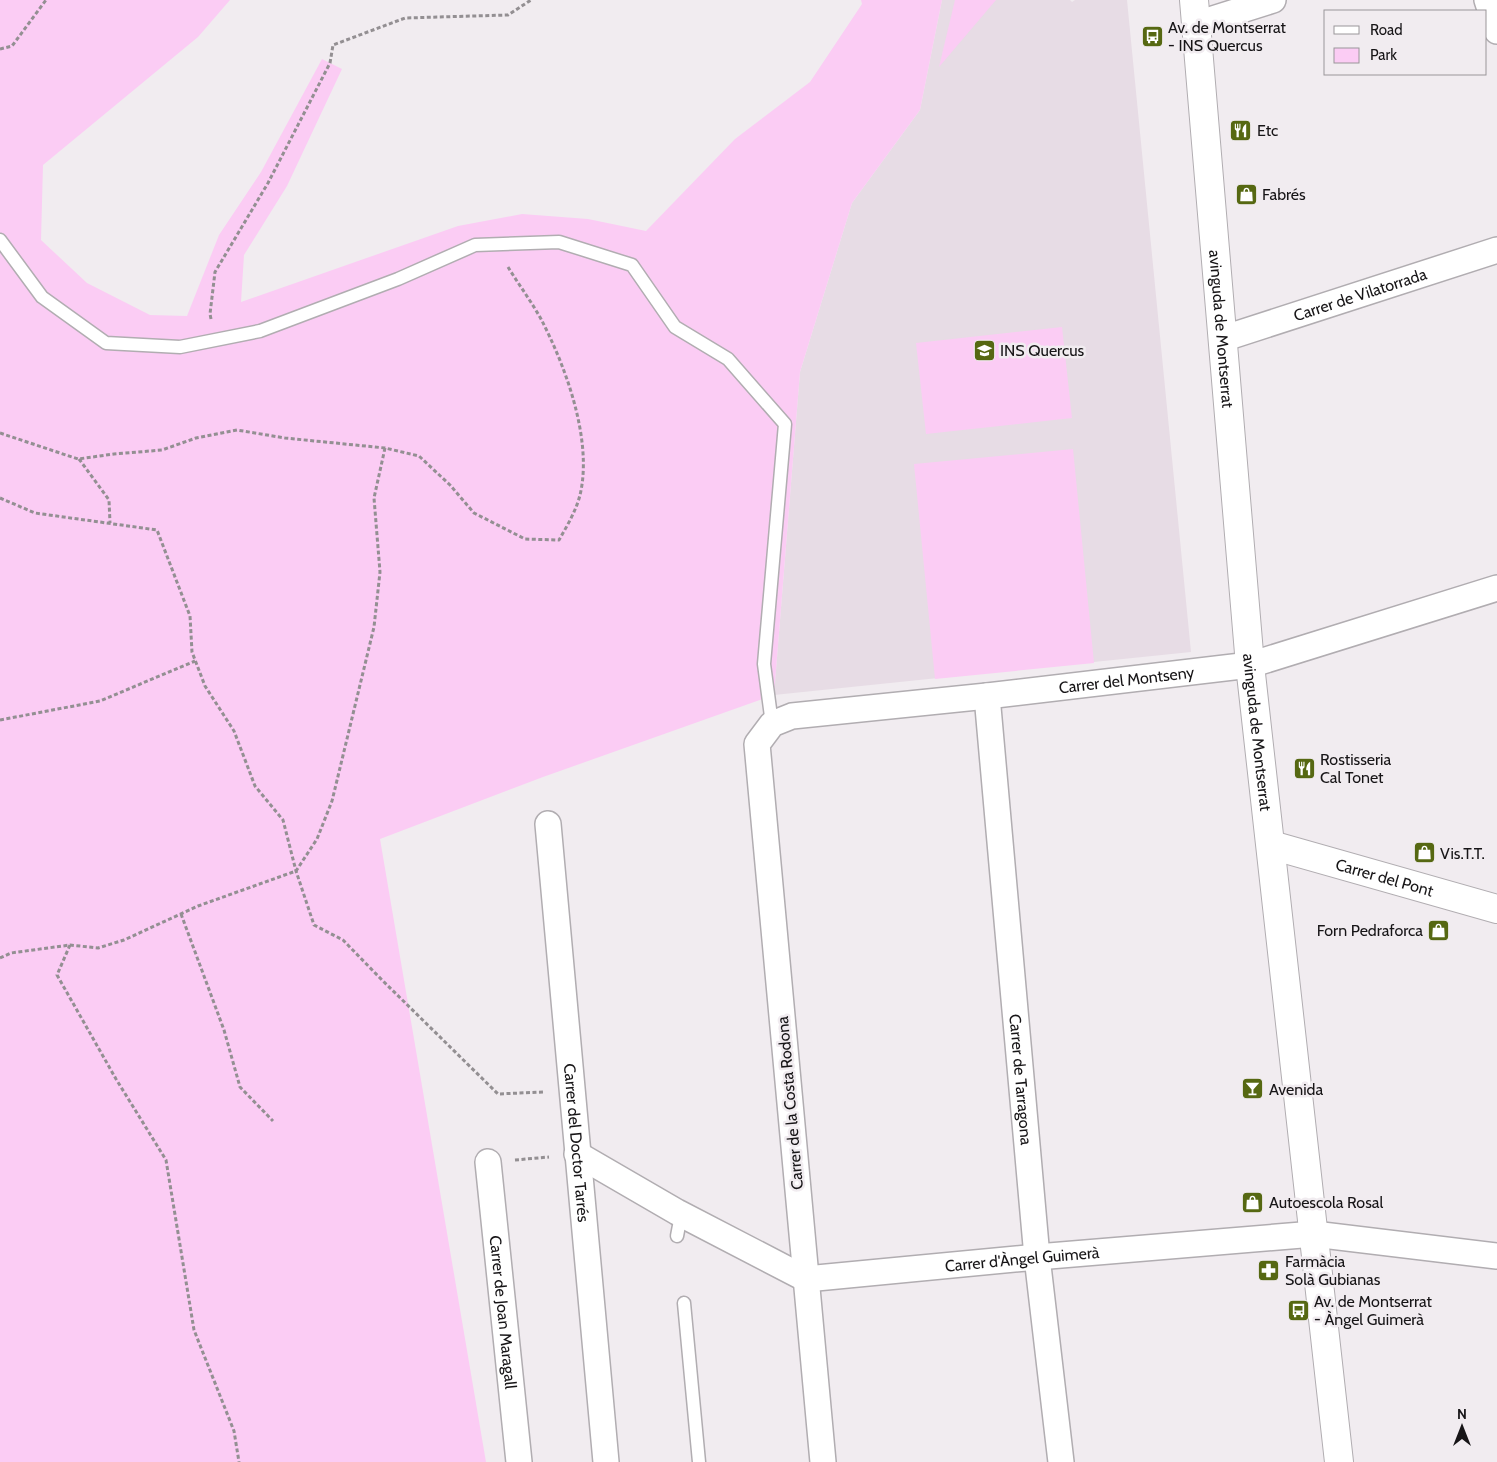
<svg xmlns="http://www.w3.org/2000/svg" width="1497" height="1462" font-family="Cabin,sans-serif">
<style>
.built{fill:#e7dce5}
.green{fill:#fbccf4}
.lines{fill:none;stroke-linecap:round;stroke-linejoin:round}
.service-casing{stroke:#b1adb1;stroke-width:15}
.minor-casing{stroke:#b1adb1;stroke-width:28}
.tertiary-casing{stroke:#b1adb1;stroke-width:30}
.path{stroke:#938f92;stroke-width:3;stroke-dasharray:4 2.5;stroke-linecap:butt}
.service{stroke:#fff;stroke-width:12}
.minor{stroke:#fff;stroke-width:25}
.tertiary{stroke:#fff;stroke-width:28}
.labels{text-anchor:middle;dominant-baseline:central;stroke-width:5;stroke-linejoin:round;paint-order:stroke}
.poi-label{font-size:16px;fill:#171517;stroke:#f1ecf0;text-anchor:start}
.street-label{font-size:16px;fill:#171517;stroke:#f1ecf0}
</style>
<rect width="100%" height="100%" fill="#f1ecf0"/>
<polygon class="built" points="942,0 1070,0 1072,2 1075,0 1127,0 1191,652 774,695 800,372 852,203 920,110"/>
<g class="green">
<polygon points="0,0 230,0 198,37 43,165 41,240 87,283 150,315 187,316 219,235 261,172 322,59 342,69 287,186 244,255 241,302 458,226 522,214 588,219 646,231 735,139 810,82 862,4 861,0 942,0 920,110 852,203 800,372 774,695 543,777 380,839 486,1462 0,1462"/>
<polygon points="955,0 996,0 939,67"/>
<polygon points="1062,327 1072,418 926,434 916,343"/>
<polygon points="1073,449 1094,663 935,679 914,464"/>
</g>
<g class="lines">
<defs>
<g id="service">
<polyline points="0,240 42,297 106,343 180,347 260,331 398,279 475,245 559,242 632,265 675,327 728,359 785,424 764,664 772,724"/>
<polyline points="677,1236 681,1215"/>
<polyline points="684,1303 699,1462"/>
</g>
<g id="minor">
<polyline points="1487,0 1497,31"/>
<polyline points="1197,24 1273,0"/>
<path id="s1" d="M1222,339L1497,250"/>
<path id="s2" d="M987,696L1037,1257L1061,1462"/>
<path id="s3" d="M548,824L606,1462"/>
<path id="s4" d="M577,1154L677,1212L806,1279L1037,1257L1314,1234L1497,1256"/>
<path id="s5" d="M488,1162L519,1462"/>
<path id="s6" d="M823,1462L757,744L772,724L792,716L987,696L1250,665L1497,588"/>
</g>
<g id="tertiary">
<path id="s7" d="M1194,0L1250,665L1339,1462"/>
<path id="s8" d="M1271,845L1497,909"/>
</g>
</defs>
<use href="#service" class="service-casing"/>
<use href="#minor" class="minor-casing"/>
<use href="#tertiary" class="tertiary-casing"/>
<g class="path">
<polyline points="0,49 12,46 46,0"/>
<polyline points="211,319 210,314 215,272 268,183 330,63 333,45 405,18 508,15 531,0"/>
<path d="M0,433L78,459L114,454L162,450L196,438L237,430L285,438L385,448L419,456L450,485L474,513L525,539L559,540C567,526 576,511 580,495C593,441 566,367 541,319C531,301 519,285 508,267"/>
<polyline points="79,459 109,500 110,523"/>
<polyline points="0,498 35,513 157,530 190,616 192,652 205,686 234,731 255,786 283,820 296,871 314,925 343,940 382,980 498,1094 543,1092"/>
<polyline points="0,720 100,701 195,661"/>
<polyline points="181,914 224,1030 240,1087 273,1121"/>
<polyline points="70,945 57,975 116,1079 166,1160 194,1330 234,1431 239,1462"/>
<polyline points="0,958 11,953 70,945 98,948 124,940 198,906 296,871 317,839 332,801 374,627 380,572 374,498 385,448"/>
<polyline points="515,1160 549,1157"/>
</g>
<use href="#service" class="service"/>
<use href="#minor" class="minor"/>
<use href="#tertiary" class="tertiary"/>
</g>
<defs>
<symbol id="bus-square" viewBox="-11 -11 22 22"><rect x="-9" y="-9" width="18" height="18" rx="4" fill="#566812" stroke="#f1ecf0"/><path d="M-5-6H5V4H4V6H2V4H-2V6H-4V4H-5ZM-3.5-4V0h7V-4ZM-3.5 1.2v1.5H-2V1.2ZM2 1.2v1.5H3.5V1.2Z" fill="#fff"/></symbol>
<symbol id="restaurant-square" viewBox="-11 -11 22 22"><rect x="-9" y="-9" width="18" height="18" rx="4" fill="#566812" stroke="#f1ecf0"/><path d="M-5-6h1v4h1v-4h1v4h1v-4h1v5L-1.5 .5V6h-2V.5L-5-1ZM5-6V6H3V1.5H1.5Q1.5-4 5-6Z" fill="#fff"/></symbol>
<symbol id="shop-square" viewBox="-11 -11 22 22"><rect x="-9" y="-9" width="18" height="18" rx="4" fill="#566812" stroke="#f1ecf0"/><path d="M-5-2.5h2.3a2.7 3.5 0 0 1 5.4 0H5L5.5 6h-11ZM-1.5-2.5h3a1.5 2.3 0 0 0-3 0Z" fill="#fff"/></symbol>
<symbol id="school-square" viewBox="-11 -11 22 22"><rect x="-9" y="-9" width="18" height="18" rx="4" fill="#566812" stroke="#f1ecf0"/><path d="M0-5L7-2L0 1L-7-2ZM-4 1L0 2.5L4 1V4Q0 6-4 4Z" fill="#fff"/></symbol>
<symbol id="bar-square" viewBox="-11 -11 22 22"><rect x="-9" y="-9" width="18" height="18" rx="4" fill="#566812" stroke="#f1ecf0"/><path d="M-6-5H6L.8 .8V4.5H3.5V6h-7V4.5H-.8V.8Z" fill="#fff"/></symbol>
<symbol id="pharmacy-square" viewBox="-11 -11 22 22"><rect x="-9" y="-9" width="18" height="18" rx="4" fill="#566812" stroke="#f1ecf0"/><path d="M-2-6h4v4h4v4h-4v4h-4v-4h-4v-4h4Z" fill="#fff"/></symbol>
</defs>
<g fill-rule="evenodd">
<use href="#bus-square" x="1140" y="24" width="25" height="25"/>
<use href="#restaurant-square" x="1228" y="118" width="25" height="25"/>
<use href="#shop-square" x="1234" y="182" width="25" height="25"/>
<use href="#school-square" x="972" y="338" width="25" height="25"/>
<use href="#restaurant-square" x="1292" y="756" width="25" height="25"/>
<use href="#shop-square" x="1412" y="840" width="25" height="25"/>
<use href="#shop-square" x="1426" y="918" width="25" height="25"/>
<use href="#bar-square" x="1240" y="1076" width="25" height="25"/>
<use href="#shop-square" x="1240" y="1190" width="25" height="25"/>
<use href="#pharmacy-square" x="1256" y="1258" width="25" height="25"/>
<use href="#bus-square" x="1286" y="1298" width="25" height="25"/>
</g>
<g class="labels">
<g class="poi-label">
<text x="1168" y="27">Av. de Montserrat<tspan x="1168" dy="18">- INS Quercus</tspan></text>
<text x="1257" y="130">Etc</text>
<text x="1262" y="194">Fabrés</text>
<text x="1000" y="350">INS Quercus</text>
<text x="1320" y="759">Rostisseria<tspan x="1320" dy="18">Cal Tonet</tspan></text>
<text x="1440" y="853">Vis.T.T.</text>
<text x="1423" y="930" text-anchor="end">Forn Pedraforca</text>
<text x="1269" y="1089">Avenida</text>
<text x="1269" y="1202">Autoescola Rosal</text>
<text x="1285" y="1261">Farmàcia<tspan x="1285" dy="18">Solà Gubianas</tspan></text>
<text x="1314" y="1301">Av. de Montserrat<tspan x="1314" dy="18">- Àngel Guimerà</tspan></text>
</g>
<g class="street-label">
<text stroke="none"><textPath href="#s1" startOffset="145">Carrer de Vilatorrada</textPath></text>
<text stroke="none"><textPath href="#s7" startOffset="330">avinguda de Montserrat</textPath></text>
<text stroke="none"><textPath href="#s6" startOffset="1104">Carrer del Montseny</textPath></text>
<text stroke="none"><textPath href="#s7" startOffset="735">avinguda de Montserrat</textPath></text>
<text stroke="none"><textPath href="#s8" startOffset="118">Carrer del Pont</textPath></text>
<text stroke="none"><textPath href="#s2" startOffset="385">Carrer de Tarragona</textPath></text>
<text transform="translate(790 1103) rotate(-95)">Carrer de la Costa Rodona</text>
<text stroke="none"><textPath href="#s3" startOffset="320">Carrer del Doctor Tarrés</textPath></text>
<text stroke="none"><textPath href="#s4" startOffset="478">Carrer d'Àngel Guimerà</textPath></text>
<text stroke="none"><textPath href="#s5" startOffset="151">Carrer de Joan Maragall</textPath></text>
</g>
</g>
<rect x="1324" y="10" width="162" height="65" fill="#f1ecf0" stroke="#9a9699"/>
<rect x="1334" y="26" width="25" height="8" fill="#ffffff" stroke="#9a9699"/>
<text x="1370" y="35" font-size="15" fill="#171517">Road</text>
<rect x="1334" y="48" width="25" height="15" fill="#fbccf4" stroke="#9a9699"/>
<text x="1370" y="60" font-size="15" fill="#171517">Park</text>
<g transform="translate(1462 1427)" stroke="#f1ecf0" stroke-width="4" paint-order="stroke">
<path d="M0-4L9 19L0 12L-9 19Z" fill="#171517"/>
<text y="-8" font-size="14" font-weight="bold" text-anchor="middle" fill="#171517">N</text>
</g>
</svg>
